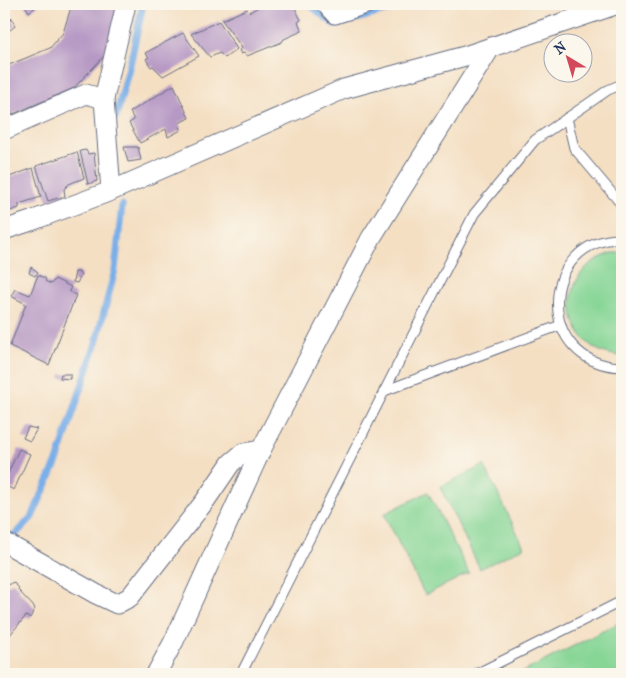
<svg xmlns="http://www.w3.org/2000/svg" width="626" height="678" font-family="'IM FELL French Canon',serif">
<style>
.green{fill:#87d696;stroke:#51827a}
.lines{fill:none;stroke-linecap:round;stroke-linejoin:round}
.stream{stroke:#7aafe8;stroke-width:7}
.building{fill:#b698c4}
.service-casing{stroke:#676d81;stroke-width:11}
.minor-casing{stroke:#676d81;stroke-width:21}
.service{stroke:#fff;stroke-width:9}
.minor{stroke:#fff;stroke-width:19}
</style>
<rect width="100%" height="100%" fill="#fbf7ec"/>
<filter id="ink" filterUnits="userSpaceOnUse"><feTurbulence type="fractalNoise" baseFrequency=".02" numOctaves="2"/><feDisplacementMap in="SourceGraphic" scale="10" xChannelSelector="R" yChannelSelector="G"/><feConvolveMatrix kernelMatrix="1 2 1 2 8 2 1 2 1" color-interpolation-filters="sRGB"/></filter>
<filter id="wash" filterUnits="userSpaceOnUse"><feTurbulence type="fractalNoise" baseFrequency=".0096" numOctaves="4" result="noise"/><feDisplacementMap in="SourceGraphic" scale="20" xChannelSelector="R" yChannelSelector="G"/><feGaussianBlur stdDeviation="1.12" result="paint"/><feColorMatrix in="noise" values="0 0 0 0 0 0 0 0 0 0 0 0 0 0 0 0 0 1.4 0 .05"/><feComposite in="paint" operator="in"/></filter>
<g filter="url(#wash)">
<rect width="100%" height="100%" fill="#f4dfc3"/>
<g class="green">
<path d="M612,253H622V356C612,355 602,353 593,347C569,330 564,294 583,271C590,262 601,257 612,253Z"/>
<polygon points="484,465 524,547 480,569 440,487"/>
<polygon points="428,492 469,573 425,595 384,514"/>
<polygon points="622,621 622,674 519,674"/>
</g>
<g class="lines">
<g class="stream">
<polyline points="309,4 335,25 411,4"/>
<polyline points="116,117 131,60 143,4"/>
<polyline points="8,542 32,517 58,459 96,343 115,270 122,205"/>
</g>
</g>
<g id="blocks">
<g class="building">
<polygon points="24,4 40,4 29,12"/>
<polygon points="72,4 121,4 106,54 74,88 4,118 4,67 50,48 63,33"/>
<polygon points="263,4 293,4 301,20 298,22 302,31 284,39 282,42 247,56 244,53 241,54 239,50 242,48 222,20 247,9 250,12"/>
<polygon points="12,18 15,26 4,35 4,25"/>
<polygon points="219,21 237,49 225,58 220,53 210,57 191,34"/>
<polygon points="183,33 199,56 163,76 153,66 151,67 146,59 149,57 145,53"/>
<polygon points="174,85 189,118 179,123 181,130 168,137 166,129 140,143 129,123 134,120 130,112"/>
<polygon points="124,147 138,147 141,160 128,162"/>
<polygon points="86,150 88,154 94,153 97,181 88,184 80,151"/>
<polygon points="77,152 84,178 69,184 64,189 65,196 48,201 36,166"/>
<polygon points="33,168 41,197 19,204 19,208 4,213 4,179"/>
<polygon points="31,267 38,272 35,276 29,273"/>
<polygon points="75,272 79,272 81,276 77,283 73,282"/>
<polygon points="38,275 46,279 45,281 51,284 55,279 71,287 69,291 76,295 49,365 10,346 26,304 11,296 15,289 30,295"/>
<polygon points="61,374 70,374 70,379 60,378"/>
<polygon points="28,427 37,429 30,441 23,438"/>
<polygon points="19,449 30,454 14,490 4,485 4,482"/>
<polygon points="4,580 9,585 13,582 19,588 18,590 35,608 30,618 26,616 8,637 4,634"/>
</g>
</g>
</g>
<g filter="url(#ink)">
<use href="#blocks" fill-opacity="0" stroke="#676d81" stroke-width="1"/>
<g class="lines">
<defs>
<g id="service">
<polyline points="567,118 574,148 622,205"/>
<path d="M622,239C539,238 533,364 622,367"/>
<polyline points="384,391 561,325"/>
<polyline points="241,674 474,214 535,140 608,90 622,84"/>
<polyline points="476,674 622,601"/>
</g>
<g id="minor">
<polyline points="326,4 335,14 366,4"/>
<polyline points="104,99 126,4"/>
<polyline points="4,130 86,94 104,99 111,191"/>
<polyline points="4,230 31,221 111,191 344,89 465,56 618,4"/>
<polyline points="4,542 96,594 117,604 130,597 205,501 231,463 243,453 261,450"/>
<polyline points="156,674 174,641 261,450 371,238 491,47"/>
</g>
</defs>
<use href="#service" class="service-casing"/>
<use href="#minor" class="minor-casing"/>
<use href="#service" class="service"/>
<use href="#minor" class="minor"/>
</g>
</g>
<rect width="626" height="678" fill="none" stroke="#fbf7ec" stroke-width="20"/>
<g transform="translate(568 58) rotate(322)"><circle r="24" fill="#fbf7ec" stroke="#a1a7b3"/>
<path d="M0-4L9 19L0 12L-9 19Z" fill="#d1495b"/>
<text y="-8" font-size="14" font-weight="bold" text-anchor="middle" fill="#1b2f5e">N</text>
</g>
</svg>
